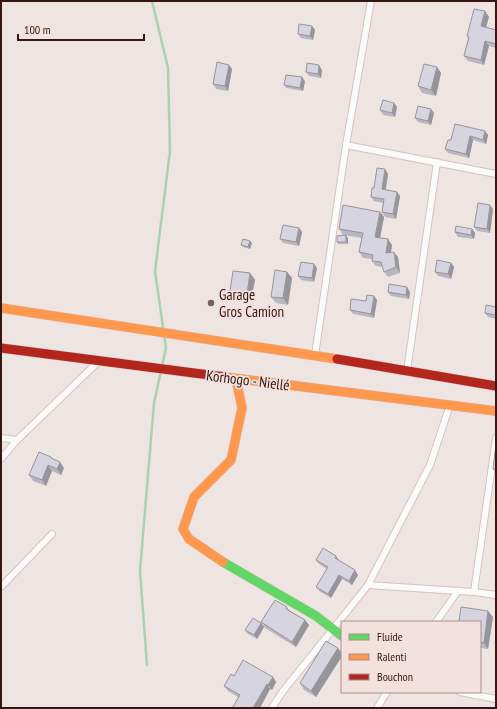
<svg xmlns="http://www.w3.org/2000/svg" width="497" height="709" font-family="'PT Sans Narrow',sans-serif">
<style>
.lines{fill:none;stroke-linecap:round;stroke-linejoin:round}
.stream{stroke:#a7d3b2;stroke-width:2.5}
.street-casing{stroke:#d7c2be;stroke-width:8}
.fast-casing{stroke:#d7c2be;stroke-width:10}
.slow-casing{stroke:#d7c2be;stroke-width:10}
.jam-casing{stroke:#d7c2be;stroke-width:10}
.street{stroke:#fcfbfb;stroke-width:6}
.fast{stroke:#63d668;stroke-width:9}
.slow{stroke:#ff974d;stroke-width:9}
.jam{stroke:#b3261e;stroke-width:9}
.wall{fill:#b8b7c0}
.shaded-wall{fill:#96959c}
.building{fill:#d6d5df;stroke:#96959c}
.poi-dot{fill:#765f5a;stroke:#f3e1dd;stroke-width:1.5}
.labels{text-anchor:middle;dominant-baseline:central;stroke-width:3.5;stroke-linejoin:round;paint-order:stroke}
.poi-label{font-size:15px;fill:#361710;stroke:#f3e1dd;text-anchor:start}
.street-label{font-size:15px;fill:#361710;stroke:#f3e1dd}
</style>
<rect width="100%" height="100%" fill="#eee4e2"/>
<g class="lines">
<g class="stream">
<polyline points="152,1 168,68 170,151 155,271 166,348 162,366"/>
<polyline points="147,665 140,571 154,403 161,371"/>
</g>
<defs>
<g id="street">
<polyline points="346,145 496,174"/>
<polyline points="315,355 346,145 371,1"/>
<polyline points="407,371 437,162"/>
<polyline points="1,438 17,440"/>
<polyline points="1,459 17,440 99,361"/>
<polyline points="368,585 474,592 496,595"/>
<polyline points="1,587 52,534"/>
<polyline points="474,592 496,438"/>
<polyline points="436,622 458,591"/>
<polyline points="460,692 496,699"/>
<polyline points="272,708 283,691 333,629 368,585 430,465 450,405"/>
<polyline points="377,708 387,692"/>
</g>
<polyline id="fast" points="223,562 316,616 342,636"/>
<g id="slow">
<polyline points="1,308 337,359"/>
<polyline points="225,377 496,411"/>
<polyline points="223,562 189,539 183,529 194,497 231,460 242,408 236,379"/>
</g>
<g id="jam">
<polyline points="1,348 225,377"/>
<polyline points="337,359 496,386"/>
</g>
</defs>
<use href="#street" class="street-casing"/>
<use href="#fast" class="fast-casing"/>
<use href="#slow" class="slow-casing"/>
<use href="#jam" class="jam-casing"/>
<use href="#street" class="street"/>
<use href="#fast" class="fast"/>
<use href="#slow" class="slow"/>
<use href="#jam" class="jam"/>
</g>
<g class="wall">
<polygon points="485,11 489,17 486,27 496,30 496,48 489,46 484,65 468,61 464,56 468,38 467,36"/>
<polygon points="312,26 315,30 313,40 301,38 298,34"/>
<polygon points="437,67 441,73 436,96 422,93 418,86"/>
<polygon points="232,69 228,91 216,89 213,84"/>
<polygon points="322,70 321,78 309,76 306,72"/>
<polygon points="305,81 303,91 286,88 284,85"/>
<polygon points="394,103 397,107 395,117 383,115 380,110"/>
<polygon points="434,113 431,125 418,122 415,118"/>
<polygon points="485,131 488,135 486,144 473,140 469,158 448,153 445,149 451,140"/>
<polygon points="385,169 388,174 386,189 397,192 400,196 396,219 385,217 382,212 383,203 374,201 371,197 374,188"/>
<polygon points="493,209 490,233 477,231 474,227"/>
<polygon points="380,212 384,217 380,238 392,245 391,252 398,257 400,273 388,277 384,272 383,267 376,266 372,261 372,259 363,258 359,252 362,238 343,235 339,229"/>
<polygon points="299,228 302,232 299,246 283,243 280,239"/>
<polygon points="472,229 475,233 474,239 458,237 455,232"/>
<polygon points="348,238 348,244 338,244 337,242"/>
<polygon points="250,241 252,243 250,249 243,247 241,245"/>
<polygon points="451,263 454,267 451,279 438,276 435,272"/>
<polygon points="314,264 317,268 314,282 301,280 298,276"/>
<polygon points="287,272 292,278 288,305 276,303 271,297"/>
<polygon points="250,273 255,280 251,300 235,297 230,291"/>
<polygon points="388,292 410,292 409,299 391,296"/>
<polygon points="374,296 377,300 374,318 353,314 350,310"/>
<polygon points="496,307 496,319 488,317 485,313"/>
<polygon points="496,444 496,473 493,469"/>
<polygon points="51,457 53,460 64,468 61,475 52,471 46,486 33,481 29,475"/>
<polygon points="316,560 339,560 339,561 358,575 352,585 342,579 331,598 319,591 316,587 327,569 319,564"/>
<polygon points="287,607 290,611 305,620 309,625 296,647 265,628 261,622"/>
<polygon points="493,617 488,649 480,648 480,622"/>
<polygon points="261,623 264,627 257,639 248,634 245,630"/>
<polygon points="338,648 342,654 342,656 316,697 304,690 300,683"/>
<polygon points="234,676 273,677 276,682 272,690 270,689 260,708 233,708 233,707 238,697 228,691 224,686"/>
</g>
<g class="shaded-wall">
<polygon points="485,11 489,17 485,31 481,26"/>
<polygon points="312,26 315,30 313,40 310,36"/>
<polygon points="485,41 489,46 484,65 481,60"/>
<polygon points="229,65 232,69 228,91 225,86"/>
<polygon points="319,65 322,70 321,78 318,74"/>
<polygon points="437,67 441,73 436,96 431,90"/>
<polygon points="302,77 305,81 303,91 300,88"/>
<polygon points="394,103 397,107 395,117 392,113"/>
<polygon points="431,109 434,113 431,125 428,121"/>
<polygon points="485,131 488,135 486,144 483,140"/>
<polygon points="470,136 473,140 469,158 466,154"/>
<polygon points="385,169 388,174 385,193 382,189"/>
<polygon points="397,192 400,196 396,219 393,214"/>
<polygon points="490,205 493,209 490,233 487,229"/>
<polygon points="380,212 384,217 379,243 375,237"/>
<polygon points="299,228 302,232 299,246 296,242"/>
<polygon points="472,229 475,233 474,239 471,235"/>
<polygon points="346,235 348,238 348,244 346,242"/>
<polygon points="388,239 392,245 390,258 386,253"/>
<polygon points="250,241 252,243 250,249 248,247"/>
<polygon points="394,252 398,257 400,273 396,267"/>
<polygon points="451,263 454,267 451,279 448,274"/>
<polygon points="314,264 317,268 314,282 312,278"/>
<polygon points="287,272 292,278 288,305 283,298"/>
<polygon points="250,273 255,280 251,300 247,294"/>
<polygon points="407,287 410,292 409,299 406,295"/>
<polygon points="374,296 377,300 374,318 371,314"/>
<polygon points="60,462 64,468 61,475 57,469"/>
<polygon points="48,465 52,471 46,486 42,480"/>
<polygon points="336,556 339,560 338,562 335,558"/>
<polygon points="355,570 358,575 352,585 349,581"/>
<polygon points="339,575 342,579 331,598 328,594"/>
<polygon points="488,611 493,617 488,649 484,643"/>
<polygon points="305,620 309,625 296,647 292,642"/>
<polygon points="261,623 264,627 257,639 254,635"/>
<polygon points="338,648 342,654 342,656 316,697 311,691"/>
<polygon points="273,677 276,682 272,690 268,685"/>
<polygon points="267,684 270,689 260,708 253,708"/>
</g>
<g class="building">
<polygon points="474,9 485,11 481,26 496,30 496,44 485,41 481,60 464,56 469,37 467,36"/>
<polygon points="299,24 312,26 310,36 298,34"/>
<polygon points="217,62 229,65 225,86 213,84"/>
<polygon points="307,63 319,65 318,74 306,72"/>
<polygon points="424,64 437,67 431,90 418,86"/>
<polygon points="286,75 302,77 300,88 284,85"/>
<polygon points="383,100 394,103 392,113 380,110"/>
<polygon points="418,106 431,109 428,121 415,118"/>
<polygon points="455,124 485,131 483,140 470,136 466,154 445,149 448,140 451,140"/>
<polygon points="377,168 385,169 382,189 397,192 393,214 382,212 384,199 371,197 372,188 374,188"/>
<polygon points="478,203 490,205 487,229 474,227"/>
<polygon points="343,205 380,212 375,237 388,239 386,253 394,252 396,267 384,272 381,262 372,261 373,255 359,252 363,233 339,229"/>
<polygon points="283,225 299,228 296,242 280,239"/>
<polygon points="456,226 472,229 471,235 455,232"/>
<polygon points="346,235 346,242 337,242 337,236"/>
<polygon points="243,239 250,241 248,247 241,245"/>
<polygon points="437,260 451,263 448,274 435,272"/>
<polygon points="301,262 314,264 312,278 298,276"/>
<polygon points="275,270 287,272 283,298 271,297"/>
<polygon points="233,271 250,273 247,294 230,291"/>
<polygon points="389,284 407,287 406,295 388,292"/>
<polygon points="367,295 374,296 371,314 350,310 351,299 366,301"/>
<polygon points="486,305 496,307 496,315 485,313"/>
<polygon points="496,444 496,469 493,469"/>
<polygon points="39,452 51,457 51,458 60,462 57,469 48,465 42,480 29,475"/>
<polygon points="323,548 336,556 335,558 355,570 349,581 339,575 328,594 316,587 328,567 316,560"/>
<polygon points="275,600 287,607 286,609 305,620 292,642 261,622"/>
<polygon points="461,607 488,611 484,643 480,642 480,622 459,622"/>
<polygon points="253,618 261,623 254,635 245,630"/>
<polygon points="326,641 338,648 311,691 300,683"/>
<polygon points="243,660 273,677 268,685 267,684 253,708 234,708 233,707 240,695 224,686 231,674 234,676"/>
</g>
<circle class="poi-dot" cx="211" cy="303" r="4"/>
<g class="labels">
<g class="poi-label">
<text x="219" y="294">Garage<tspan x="219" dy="17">Gros Camion</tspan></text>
</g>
<g class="street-label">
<text transform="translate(248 380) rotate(7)">Korhogo - Niellé</text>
</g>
</g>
<rect width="497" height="709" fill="none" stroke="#361710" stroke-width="4"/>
<rect x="341" y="621" width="140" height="72" fill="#f3e1dd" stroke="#a7908b"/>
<rect x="349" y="634" width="20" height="6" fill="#63d668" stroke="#a7908b"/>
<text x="377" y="641" font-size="12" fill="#361710">Fluide</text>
<rect x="349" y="654" width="20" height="6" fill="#ff974d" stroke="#a7908b"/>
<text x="377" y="661" font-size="12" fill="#361710">Ralenti</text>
<rect x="349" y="674" width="20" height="6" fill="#b3261e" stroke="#a7908b"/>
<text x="377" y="681" font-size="12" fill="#361710">Bouchon</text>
<path d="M18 34v6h126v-6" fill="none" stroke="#361710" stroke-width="2"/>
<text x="24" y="34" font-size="12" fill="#361710" stroke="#f3e1dd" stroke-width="3" paint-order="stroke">100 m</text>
</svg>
